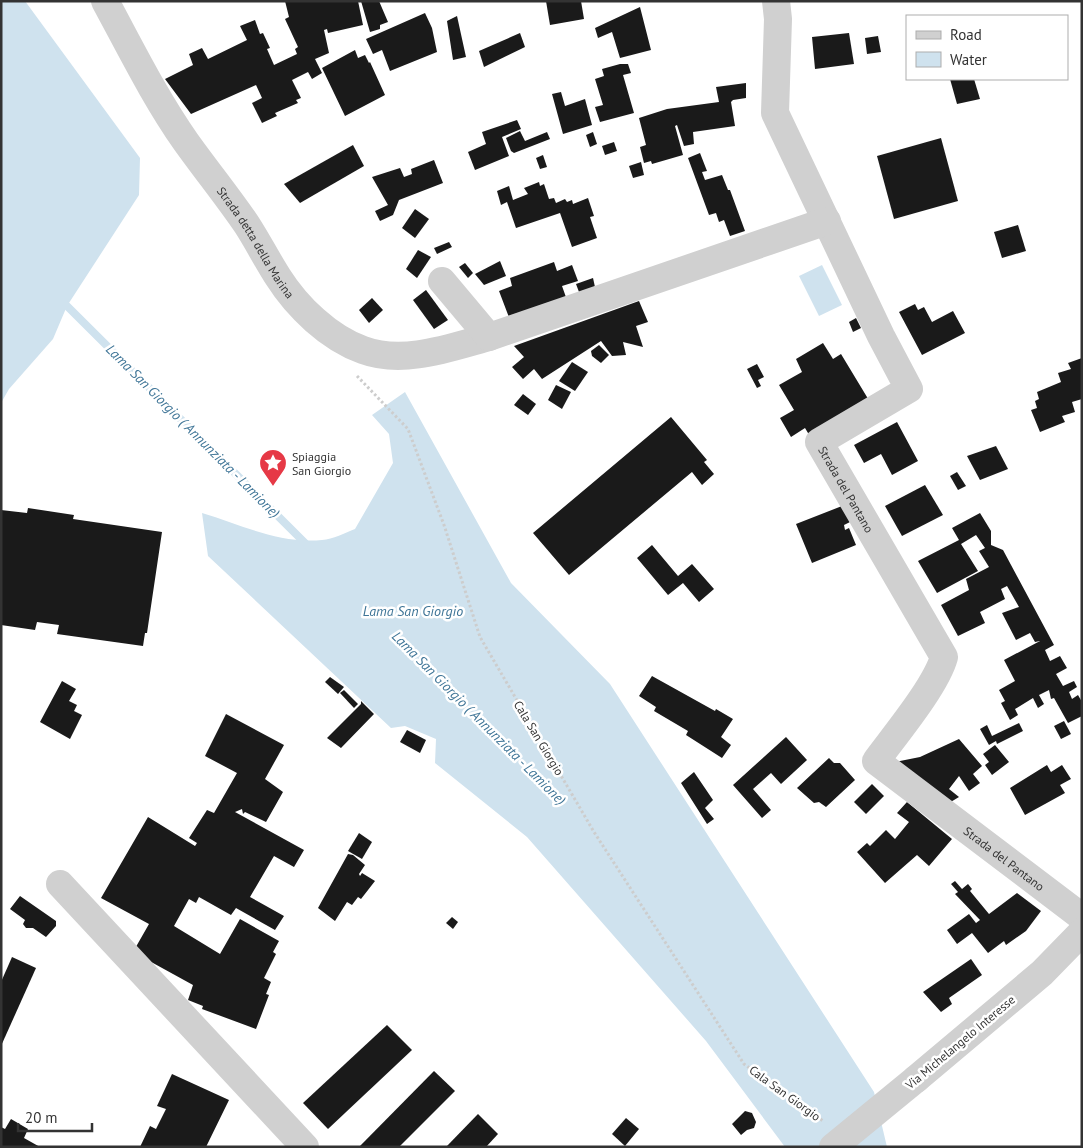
<svg xmlns="http://www.w3.org/2000/svg" width="1083" height="1148" font-family="'PT Sans',sans-serif">
<style>
.water{fill:#cfe2ee}
.lines{fill:none;stroke-linecap:round;stroke-linejoin:round}
.stream{stroke:#cfe2ee;stroke-width:8}
.building{fill:#1a1a1a}
.path{stroke:#cdcdcd;stroke-width:3;stroke-dasharray:2.5 2.5;stroke-linecap:butt}
.minor{stroke:#d0d0d0;stroke-width:28}
.minor-bridge{stroke:#d0d0d0;stroke-width:28}
.labels{text-anchor:middle;dominant-baseline:central;stroke-width:5;stroke-linejoin:round;paint-order:stroke}
.street-label{font-size:12px;fill:#333;stroke:#fff}
.poi-label{font-size:12px;fill:#333;stroke:#fff;text-anchor:start}
.water-label{font-size:14px;font-style:italic;fill:#3f7597;stroke:#fff}
</style>
<rect width="100%" height="100%" fill="#fff"/>
<g class="water">
<polygon points="1,1 25,1 140,158 139,195 67,306 53,339 9,389 1,403"/>
<polygon points="822,265 842,305 819,316 799,276"/>
<path d="M405,392L511,583L610,684L874,1092L887,1147H785L706,1041L527,837L435,763L436,739L405,726L391,728L208,556L202,513C242,525 279,544 322,540C333,539 345,533 355,529L393,463L389,434L372,415Z"/>
</g>
<g class="lines">
<polyline class="stream" points="67,306 308,546"/>
</g>
<g class="building">
<polygon points="285,1 358,1 363,25 328,33 327,29 324,30 329,53 315,59 322,73 312,79 308,72 292,80 301,98 296,100 298,103 275,113 277,116 262,123 252,103 262,98 256,85 191,114 165,79 193,65 189,54 202,48 208,59 247,40 240,26 255,20 260,34 263,33 270,48 267,49 274,65 297,54 295,49 298,47 285,19 289,17"/>
<polygon points="361,1 379,1 388,22 380,25 380,29 370,32"/>
<polygon points="546,1 581,1 584,19 550,25"/>
<polygon points="640,7 651,50 620,58 612,32 598,38 595,28"/>
<polygon points="425,13 432,28 437,52 390,71 382,50 373,54 366,39"/>
<polygon points="457,16 466,57 453,60 447,21"/>
<polygon points="520,33 525,47 484,67 479,51"/>
<polygon points="849,33 854,64 815,69 812,37"/>
<polygon points="878,36 881,52 867,54 865,38"/>
<polygon points="355,50 358,58 365,55 369,63 370,62 385,95 345,116 322,68"/>
<polygon points="620,64 628,64 631,73 623,75 634,113 600,122 595,107 603,105 595,79 604,76 602,69"/>
<polygon points="950,79 974,79 980,99 957,104"/>
<polygon points="746,83 746,98 733,100 731,102 735,126 693,132 694,144 684,146 677,125 675,126 683,155 652,164 651,161 644,163 640,147 646,145 639,118 667,109 719,102 716,87"/>
<polygon points="561,92 565,106 585,99 592,125 563,134 552,94"/>
<polygon points="517,120 521,129 502,137 509,156 475,170 468,152 486,144 482,132"/>
<polygon points="520,131 525,141 547,132 550,139 514,153 511,151 506,138"/>
<polygon points="593,132 597,144 590,147 586,135"/>
<polygon points="941,138 958,201 894,219 877,156"/>
<polygon points="614,142 617,151 605,155 602,146"/>
<polygon points="353,145 364,166 300,203 284,184"/>
<polygon points="700,153 707,171 702,172 705,180 722,175 728,190 730,190 745,231 730,236 724,220 719,222 716,213 709,215 688,158"/>
<polygon points="543,155 547,167 540,169 536,158"/>
<polygon points="434,160 443,183 399,200 393,215 380,221 375,211 388,205 372,177 400,168 404,177 412,174 411,169"/>
<polygon points="641,162 644,175 633,178 629,166"/>
<polygon points="539,182 540,186 544,184 549,199 554,198 556,203 565,199 567,202 572,200 573,204 588,198 594,216 590,217 597,238 572,247 560,213 516,228 507,202 501,205 497,191 509,186 513,200 528,194 524,188"/>
<polygon points="415,209 429,219 415,238 402,228"/>
<polygon points="1018,225 1026,251 1002,258 994,232"/>
<polygon points="449,242 452,247 437,254 434,248"/>
<polygon points="418,250 431,257 417,278 406,269"/>
<polygon points="500,261 506,276 484,285 475,274"/>
<polygon points="554,262 557,271 572,265 578,281 562,286 567,300 510,320 499,291 512,286 510,278"/>
<polygon points="465,263 473,273 468,278 459,267"/>
<polygon points="593,278 595,287 579,292 576,284"/>
<polygon points="426,290 448,320 434,329 413,300"/>
<polygon points="372,298 383,310 369,323 359,310"/>
<polygon points="639,301 648,322 636,326 643,347 623,342 626,355 612,356 601,341 542,379 534,369 523,379 512,367 524,357 514,346"/>
<polygon points="915,304 918,310 924,307 932,322 953,311 965,333 922,355 899,312"/>
<polygon points="856,318 861,328 853,332 849,322"/>
<polygon points="823,343 833,359 841,354 870,402 811,438 805,428 791,437 780,418 794,410 779,385 802,372 796,359"/>
<polygon points="599,345 609,355 601,363 592,356 591,351"/>
<polygon points="1082,358 1082,399 1072,402 1075,412 1062,416 1065,422 1040,432 1031,410 1037,408 1035,401 1039,399 1037,392 1061,382 1058,373 1071,369 1068,363"/>
<polygon points="572,362 588,372 575,391 559,381"/>
<polygon points="757,364 764,377 758,380 761,386 757,388 747,369"/>
<polygon points="556,385 571,392 562,409 548,400"/>
<polygon points="523,394 536,404 528,415 514,405"/>
<polygon points="671,417 707,460 704,462 714,474 702,485 692,472 569,575 533,533"/>
<polygon points="897,422 918,461 892,475 881,454 864,463 854,445"/>
<polygon points="996,446 1008,469 980,480 967,456"/>
<polygon points="957,472 966,486 958,490 950,476"/>
<polygon points="925,485 943,515 902,536 885,506"/>
<polygon points="842,506 850,522 844,525 845,530 849,528 856,545 812,563 796,524"/>
<polygon points="28,508 74,515 73,519 162,532 147,633 145,633 143,646 57,634 59,625 37,622 35,630 1,625 1,510 27,513"/>
<polygon points="980,513 991,531 991,545 1003,550 1054,645 1045,650 1050,661 1060,656 1067,668 1056,674 1063,686 1074,681 1077,687 1069,692 1072,699 1078,695 1082,702 1082,716 1068,723 1054,698 1051,699 1049,690 1039,695 1044,704 1038,708 1033,698 1015,709 1018,715 1010,720 1001,703 1005,701 999,690 1015,681 1004,660 1040,641 1035,642 1030,633 1016,640 1002,613 1019,607 1007,586 1001,589 1005,599 980,612 985,623 958,636 941,605 969,590 966,579 989,567 979,551 985,548 976,535 961,544 978,571 937,593 918,561 959,540 952,528"/>
<polygon points="652,545 678,576 692,564 714,589 699,602 683,583 668,595 637,558"/>
<polygon points="652,676 715,711 716,709 733,719 721,737 731,745 722,758 686,735 688,731 654,711 656,707 639,696"/>
<polygon points="330,677 344,687 338,694 325,682"/>
<polygon points="62,681 76,689 69,701 77,705 74,711 82,715 70,739 40,722"/>
<polygon points="344,690 358,704 354,708 340,693"/>
<polygon points="361,701 374,714 341,748 327,738 361,704"/>
<polygon points="226,714 284,745 265,779 283,792 266,822 245,812 243,814 242,809 235,812 304,850 294,867 274,856 250,897 284,916 275,930 236,908 231,915 199,897 196,903 189,899 174,926 220,954 240,919 279,941 273,952 276,954 264,978 271,982 266,994 269,995 256,1029 202,1009 203,1006 188,1000 193,985 133,952 149,924 101,898 148,817 195,846 197,843 189,838 207,810 214,813 237,773 205,756"/>
<polygon points="1064,721 1071,734 1061,739 1054,726"/>
<polygon points="1019,723 1023,731 997,744 996,741 989,745 980,729 987,725 992,736"/>
<polygon points="407,730 426,740 420,753 400,742"/>
<polygon points="786,737 807,760 781,784 771,773 753,789 771,810 762,818 733,785"/>
<polygon points="959,739 982,766 973,774 980,783 969,791 959,776 949,789 959,797 949,803 895,762 920,757"/>
<polygon points="995,745 1009,762 992,775 985,765 989,762 983,754"/>
<polygon points="829,758 834,763 840,763 855,780 826,807 819,802 814,803 797,788"/>
<polygon points="1047,765 1051,772 1062,765 1071,779 1060,785 1065,793 1025,815 1010,788"/>
<polygon points="694,772 713,800 705,808 714,819 707,824 681,783"/>
<polygon points="872,784 884,796 866,814 854,802"/>
<polygon points="907,802 952,839 929,866 917,855 885,883 857,852 867,843 870,846 886,830 895,839 909,822 897,813"/>
<polygon points="359,833 372,842 362,859 348,851"/>
<polygon points="348,854 353,855 365,865 359,874 360,876 362,873 375,881 361,899 358,897 352,905 347,902 335,921 318,908"/>
<polygon points="955,881 962,889 968,884 972,889 970,891 989,914 1017,893 1041,911 1026,931 1006,945 1004,941 988,953 972,933 957,944 947,930 969,914 976,923 980,920 955,894 958,892 951,884"/>
<polygon points="20,896 56,921 56,926 46,937 33,928 26,928 23,924 25,920 10,909"/>
<polygon points="452,917 458,922 453,929 446,923"/>
<polygon points="12,957 36,968 1,1046 1,982"/>
<polygon points="971,959 982,975 949,998 952,1004 941,1012 923,992"/>
<polygon points="387,1025 412,1050 328,1129 303,1103"/>
<polygon points="434,1071 455,1091 399,1147 359,1147"/>
<polygon points="172,1074 229,1100 206,1147 140,1147 150,1126 156,1129 166,1109 157,1106"/>
<polygon points="745,1111 752,1113 756,1122 754,1128 747,1130 741,1135 732,1124"/>
<polygon points="478,1114 498,1134 486,1147 446,1147"/>
<polygon points="626,1118 639,1129 625,1146 612,1134"/>
<polygon points="11,1119 28,1129 24,1138 40,1147 1,1147 1,1127 5,1129"/>
</g>
<g class="lines">
<polyline class="path" points="357,376 408,429 444,525 480,637 594,832 744,1064 823,1121"/>
<g class="minor">
<path id="s1" d="M105,1C131,49 155,98 186,142C206,170 228,197 247,225C258,242 267,260 278,277C297,307 329,338 363,350C403,365 449,348 489,337"/>
<path id="s2" d="M776,1L778,19L775,113L881,336L909,389L819,442L944,657C936,686 895,735 876,761L1082,917"/>
<polyline points="442,281 489,337 827,221"/>
<polyline points="60,884 305,1147"/>
<polyline points="916,1079 1042,973 1082,932"/>
</g>
<polyline class="minor-bridge" points="833,1147 916,1079"/>
</g>
<defs>
<symbol id="sight-pin" viewBox="-11 -11 22 30"><path d="M0 17L-7.5 6A9.5 9.5 0 1 1 7.5 6Z" fill="#e63946" stroke="#fff"/><path d="M0-6L1.8-2.2L6-1.7L2.9 1.2L3.7 5.4L0 3.3L-3.7 5.4L-2.9 1.2L-6-1.7L-1.8-2.2Z" fill="#fff"/></symbol>
</defs>
<g fill-rule="evenodd">
<use href="#sight-pin" x="257" y="447" width="32" height="43"/>
</g>
<g class="labels">
<g class="street-label">
<text stroke="none"><textPath href="#s1" startOffset="285">Strada detta della Marina</textPath></text>
<text stroke="none"><textPath href="#s2" startOffset="578">Strada del Pantano</textPath></text>
<text transform="translate(539 738) rotate(59)">Cala San Giorgio</text>
<text stroke="none"><textPath href="#s2" startOffset="1058">Strada del Pantano</textPath></text>
<text transform="translate(960 1042) rotate(-40)">Via Michelangelo Interesse</text>
<text transform="translate(785 1093) rotate(36)">Cala San Giorgio</text>
</g>
<g class="poi-label">
<text x="292" y="456">Spiaggia<tspan x="292" dy="14">San Giorgio</tspan></text>
</g>
<g class="water-label">
<text transform="translate(193 431) rotate(45)">Lama San Giorgio ( Annunziata - Lamione)</text>
<text x="413" y="611">Lama San Giorgio</text>
<text transform="translate(479 718) rotate(45)">Lama San Giorgio ( Annunziata - Lamione)</text>
</g>
</g>
<rect width="1083" height="1148" fill="none" stroke="#333333" stroke-width="5"/>
<rect x="906" y="15" width="162" height="65" fill="#ffffff" stroke="#adadad"/>
<rect x="916" y="31" width="25" height="8" fill="#d0d0d0" stroke="#adadad"/>
<text x="950" y="40" font-size="15" fill="#333333">Road</text>
<rect x="916" y="52" width="25" height="15" fill="#cfe2ee" stroke="#adadad"/>
<text x="950" y="65" font-size="15" fill="#333333">Water</text>
<path d="M18 1123v8h74v-8" fill="none" stroke="#333333" stroke-width="2.5"/>
<text x="25" y="1123" font-size="15" fill="#333333" stroke="#ffffff" stroke-width="4" paint-order="stroke">20 m</text>
</svg>
